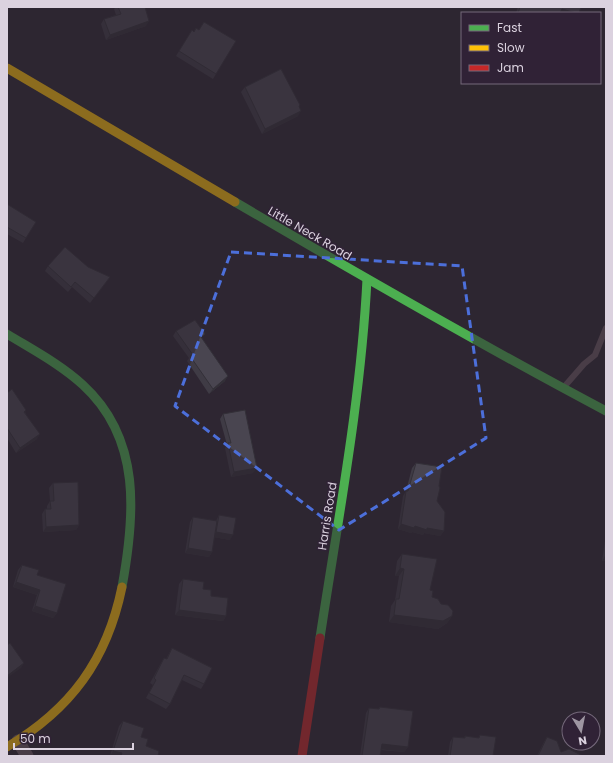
<svg xmlns="http://www.w3.org/2000/svg" width="613" height="763" font-family="Poppins,sans-serif">
<style>
.lines{fill:none;stroke-linecap:round;stroke-linejoin:round}
.lane{stroke:#6b5962;stroke-width:6}
.street{stroke:#6b5962;stroke-width:13}
.fast{stroke:#4caf50;stroke-width:9}
.slow{stroke:#ffc107;stroke-width:9}
.jam{stroke:#c62828;stroke-width:9}
.wall{fill:#3f3b45}
.shaded-wall{fill:#333038}
.building{fill:#494550;stroke:#333038}
.marked{fill:none;stroke:#4c6fda;stroke-width:3;stroke-dasharray:8 5;stroke-linejoin:round}
.labels{text-anchor:middle;dominant-baseline:central;stroke-width:3;stroke-linejoin:round;paint-order:stroke}
.street-label{font-size:12px;fill:#dbd2df;stroke:#302236}
</style>
<rect width="100%" height="100%" fill="#2e2632"/>
<g class="lines">
<polyline class="lane" points="564,387 584,364 595,355 606,328"/>
<polyline class="street" points="18,741 27,756"/>
<g class="fast">
<path d="M235,202C358,274 481,345 606,411"/>
<path d="M7,334C33,350 60,364 83,385C142,439 135,516 122,587"/>
<path d="M320,638C338,519 361,400 367,279"/>
</g>
<g class="slow">
<polyline points="7,68 235,202"/>
<path d="M7,747C71,709 107,660 122,587"/>
</g>
<polyline class="jam" points="302,756 320,638"/>
</g>
<g class="wall">
<polygon points="116,7 147,7 145,9 146,26 106,40 101,24 104,19 116,15 114,9"/>
<polygon points="518,7 581,7 579,13 516,13"/>
<polygon points="204,22 216,74 213,79 176,56 192,30 194,32 199,30"/>
<polygon points="245,87 299,107 298,116 262,134 241,92"/>
<polygon points="7,204 26,238 23,243 7,234"/>
<polygon points="48,266 88,267 110,277 90,303 72,287 68,292 45,271"/>
<polygon points="176,331 202,338 225,381 209,394 187,361 189,358 173,336"/>
<polygon points="7,393 26,410 25,412 37,439 16,453 7,438"/>
<polygon points="223,414 253,473 231,477 225,448 227,445 220,419"/>
<polygon points="416,463 437,501 444,531 440,536 424,533 423,535 412,532 411,533 398,529 403,496 406,491 412,468"/>
<polygon points="53,483 79,525 76,530 43,532 42,514 45,509 47,509 47,506 50,501 49,488"/>
<polygon points="219,515 230,540 214,537 212,552 209,557 185,553 190,522 193,517 216,521"/>
<polygon points="606,539 606,561 602,561 605,541"/>
<polygon points="402,554 430,590 432,597 441,604 452,616 447,623 438,629 389,622 391,606 395,600 399,576 395,576 397,561"/>
<polygon points="22,565 37,575 57,613 53,618 32,611 37,595 13,587 18,570"/>
<polygon points="183,579 203,589 226,616 223,621 175,615 179,584"/>
<polygon points="172,648 204,684 201,689 182,680 170,704 166,709 146,698 153,685 150,683 161,663 164,658 166,659"/>
<polygon points="380,707 408,747 404,752 381,750 380,756 360,756 366,713 369,708 378,709"/>
<polygon points="123,721 141,737 146,746 158,756 110,756 119,726"/>
<polygon points="480,735 493,756 448,756 450,742 453,737 464,738 465,736 478,738"/>
<polygon points="547,737 561,752 583,756 537,756 544,742"/>
</g>
<g class="shaded-wall">
<polygon points="562,9 576,13 559,13"/>
<polygon points="149,21 146,26 106,40 110,35"/>
<polygon points="301,111 298,116 262,134 265,129"/>
<polygon points="228,376 225,381 209,394 213,389"/>
<polygon points="40,434 37,439 16,453 20,448"/>
<polygon points="257,468 253,473 231,477 234,472"/>
<polygon points="401,524 415,526 444,531 440,536 424,533 423,535 412,532 411,533 398,529"/>
<polygon points="79,525 76,530 43,532 46,527"/>
<polygon points="216,532 233,535 230,540 213,537"/>
<polygon points="188,548 212,552 209,557 185,553"/>
<polygon points="605,556 606,556 606,561 602,561"/>
<polygon points="400,568 404,569 399,576 395,576"/>
<polygon points="16,582 40,590 37,595 13,587"/>
<polygon points="35,606 57,613 53,618 32,611"/>
<polygon points="179,610 226,616 223,621 175,615"/>
<polygon points="394,615 452,616 447,623 438,629 389,622"/>
<polygon points="24,663 21,668 7,678 7,676"/>
<polygon points="382,744 408,747 404,752 379,749"/>
<polygon points="113,751 122,753 120,756 110,756"/>
</g>
<g class="building">
<polygon points="118,7 145,7 149,21 110,35 104,19 121,14"/>
<polygon points="520,7 581,7 579,13 576,13 562,9 560,13 518,13"/>
<polygon points="204,22 236,41 216,74 179,51 192,30 194,32 196,28 199,30"/>
<polygon points="281,69 300,105 299,106 301,111 265,129 245,87"/>
<polygon points="7,204 36,222 26,238 7,227"/>
<polygon points="65,247 88,267 110,277 94,298 75,282 71,287 48,266"/>
<polygon points="195,320 205,334 201,337 228,376 213,389 190,356 193,355 176,331"/>
<polygon points="12,389 26,410 24,412 40,434 20,448 7,428 7,393"/>
<polygon points="245,410 257,468 234,472 228,443 231,443 223,414"/>
<polygon points="416,463 442,467 439,486 440,488 437,501 445,512 444,531 427,528 427,530 415,526 414,528 401,524 406,491 408,491"/>
<polygon points="78,482 79,525 46,527 45,509 51,509 50,501 54,501 53,483"/>
<polygon points="219,515 236,518 233,535 216,532"/>
<polygon points="193,517 217,521 212,552 188,548"/>
<polygon points="402,554 437,559 430,590 433,591 432,597 438,599 441,604 448,605 453,611 452,616 443,621 394,615 396,599 399,599 404,569 400,568"/>
<polygon points="22,565 39,570 37,575 66,584 57,613 35,606 40,590 16,582"/>
<polygon points="183,579 204,582 203,589 211,590 211,596 228,598 226,616 179,610"/>
<polygon points="10,643 24,663 7,676 7,645"/>
<polygon points="172,648 212,668 204,684 184,675 170,704 149,693 156,680 154,678 164,658 167,659"/>
<polygon points="380,707 413,711 408,747 382,744 380,756 362,756 369,708 379,709"/>
<polygon points="123,721 144,728 141,737 148,739 146,746 159,751 158,756 121,756 122,753 113,751"/>
<polygon points="480,735 496,737 493,756 450,756 453,737 465,738 465,736 479,738"/>
<polygon points="547,737 557,741 561,752 569,749 583,756 538,756"/>
</g>
<path d="M0 0H613V763H0ZM231,252L462,266L486,438L339,530L175,406Z" fill="#2e2632" fill-opacity=".55" fill-rule="evenodd"/>
<path class="marked" d="M231,252L462,266L486,438L339,530L175,406Z"/>
<g class="labels">
<g class="street-label">
<text transform="translate(310 233) rotate(30)">Little Neck Road</text>
<text transform="translate(327 516) rotate(-81)">Harris Road</text>
</g>
</g>
<rect width="613" height="763" fill="none" stroke="#dbd2df" stroke-width="16"/>
<rect x="461" y="12" width="140" height="72" fill="#302236" stroke="#74687a"/>
<rect x="469" y="25" width="20" height="6" fill="#4caf50" stroke="#74687a"/>
<text x="497" y="32" font-size="12" fill="#dbd2df">Fast</text>
<rect x="469" y="45" width="20" height="6" fill="#ffc107" stroke="#74687a"/>
<text x="497" y="52" font-size="12" fill="#dbd2df">Slow</text>
<rect x="469" y="65" width="20" height="6" fill="#c62828" stroke="#74687a"/>
<text x="497" y="72" font-size="12" fill="#dbd2df">Jam</text>
<g transform="translate(581 731) rotate(170)"><circle r="19" fill="#302236" stroke="#74687a"/>
<path d="M0-3L7 15L0 10L-7 15Z" fill="#9e96a2"/>
<text y="-6" font-size="11" font-weight="bold" text-anchor="middle" fill="#dbd2df">N</text>
</g>
<path d="M14 743v6h119v-6" fill="none" stroke="#dbd2df" stroke-width="2"/>
<text x="20" y="743" font-size="12" fill="#dbd2df" stroke="#302236" stroke-width="3" paint-order="stroke">50 m</text>
</svg>
